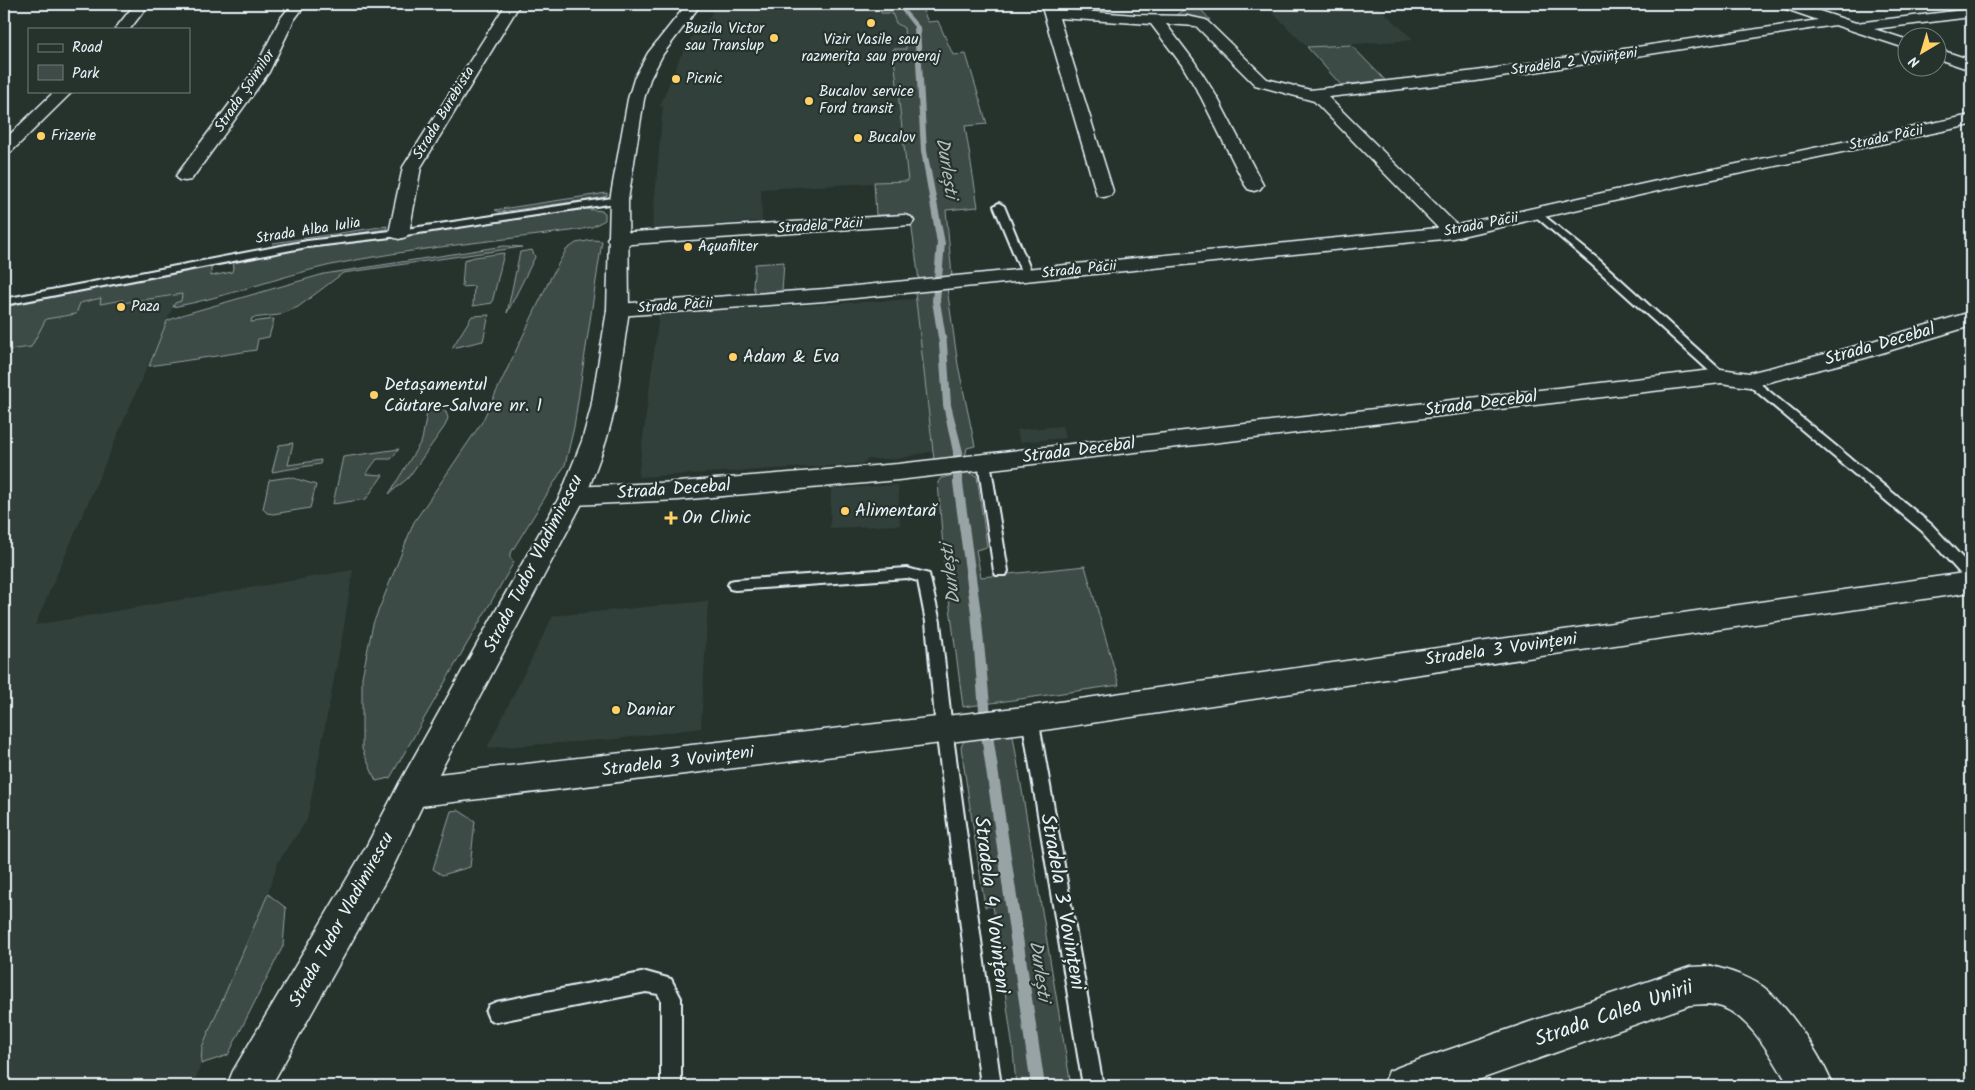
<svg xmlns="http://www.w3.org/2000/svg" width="1975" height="1090" font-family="Kalam,sans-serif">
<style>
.built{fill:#333f3a}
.green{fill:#3e4b47;stroke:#939ea0}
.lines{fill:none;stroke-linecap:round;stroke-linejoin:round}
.stream{fill:#98a3a5;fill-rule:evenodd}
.lane-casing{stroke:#e8f1f8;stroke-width:4}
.street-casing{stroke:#e8f1f8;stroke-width:3}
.primary-casing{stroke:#e8f1f8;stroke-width:3}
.lane{fill:#26332d;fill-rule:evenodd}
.street{fill:#26332d;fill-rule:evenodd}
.primary{fill:#26332d;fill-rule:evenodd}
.poi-dot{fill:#ffd166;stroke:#26332d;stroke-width:2}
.labels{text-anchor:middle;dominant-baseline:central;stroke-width:4.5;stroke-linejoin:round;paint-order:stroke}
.far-poi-label{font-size:15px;fill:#e8f1f8;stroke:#26332d;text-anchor:start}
.far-street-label{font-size:15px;fill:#e8f1f8;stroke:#26332d}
.street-label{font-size:18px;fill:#e8f1f8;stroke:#26332d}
.poi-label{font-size:18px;fill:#e8f1f8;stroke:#26332d;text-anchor:start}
.water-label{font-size:19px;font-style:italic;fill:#b3bdc0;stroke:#26332d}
.near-street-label{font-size:21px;fill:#e8f1f8;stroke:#26332d}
</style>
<rect width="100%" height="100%" fill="#26332d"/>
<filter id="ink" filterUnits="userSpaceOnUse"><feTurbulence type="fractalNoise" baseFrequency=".02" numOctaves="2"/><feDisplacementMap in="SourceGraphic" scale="10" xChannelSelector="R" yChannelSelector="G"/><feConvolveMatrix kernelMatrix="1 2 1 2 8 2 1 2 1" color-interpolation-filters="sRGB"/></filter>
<g filter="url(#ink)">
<g class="built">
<polygon points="709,4 880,4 881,12 892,13 896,23 904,28 906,49 893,50 908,181 761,189 762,221 652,229 663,106 660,106 680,57 700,23 706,21 713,12 706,9"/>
<polygon points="1376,5 1414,40 1307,47 1272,12"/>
<polygon points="182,294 181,302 175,303 173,307 35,625 353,570 343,632 307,820 278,862 268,894 202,1047 201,1064 193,1086 4,1086 4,357 8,350 31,347 46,319 76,314 79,303 102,298 100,304 124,300 123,303"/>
<polygon points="916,299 933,451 897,459 869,459 861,464 638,477 659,314"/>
<polygon points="1062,426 1066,438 1020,442 1017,430"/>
<polygon points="898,485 900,525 830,528 831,489"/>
<polygon points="708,601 701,728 615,739 487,748 553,616"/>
</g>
<g class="green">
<polygon points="880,4 920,4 928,22 938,21 953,55 966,54 987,124 965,126 978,207 946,210 952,276 919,280 910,215 876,215 874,182 908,181 893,49 906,49 904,28 896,23 892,13 881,13"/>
<polygon points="1197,5 1210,20 1200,20 1176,15 1189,6"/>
<polygon points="1351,45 1385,80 1341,85 1307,47"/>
<polygon points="607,193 607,196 595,199 500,212 495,210"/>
<path d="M585,209L602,211L605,213V220L592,227L578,230C496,241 411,248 331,265C277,277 227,297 173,307L175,303L181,301L182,294L122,303L123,300L100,304L101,298L80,303L76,314L46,319L31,347L8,350L4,357V307L192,269L211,266V276L232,272L234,263L240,261L302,249L377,240Z"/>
<polygon points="387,226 386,229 272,247 273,243"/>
<polygon points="593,240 602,241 574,427 565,465 509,556 514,562 390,778 376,781 362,749 362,677 373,624 414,522 482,422 550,279 566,250 576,243"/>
<polygon points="504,246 522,247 343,273 298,307 279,315 252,318 251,322 274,319 269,337 258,339 256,350 149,366 167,321 185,314 324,274"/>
<polygon points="532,250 535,257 507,313 520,252"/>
<polygon points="504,253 492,303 473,306 474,286 462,287 464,260 475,257"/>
<polygon points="784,262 782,291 755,293 753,285 755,264"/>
<polygon points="947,288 958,365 975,446 967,448 965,457 934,460 915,292"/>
<polygon points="489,315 483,341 452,348 472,316"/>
<polygon points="428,407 438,408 446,412 448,418 445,426 408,478 389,494 422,440"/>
<polygon points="293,443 288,465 321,460 320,464 272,472 279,445"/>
<polygon points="399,449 391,459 377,459 366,474 383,475 366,499 333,504 343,457"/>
<polygon points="967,472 977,476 987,547 976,550 981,577 1085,566 1119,685 963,707 944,561 938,482 941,478"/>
<polygon points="290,477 316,485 310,508 273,514 267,513 263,509 269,480"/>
<polygon points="995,728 1013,736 1071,1086 1016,1086 1013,1049 993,906 985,907 961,747 967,735"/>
<polygon points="458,810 475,821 470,867 442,875 433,869 451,811"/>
<polygon points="268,894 286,908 283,946 228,1055 201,1064 202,1047"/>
</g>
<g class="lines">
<polygon class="stream" points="896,4 900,4 920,27 927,151 945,243 940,301 947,344 951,405 963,452 963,483 981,613 993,735 1045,1086 1031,1086 981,735 971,613 953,483 953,452 943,405 939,344 932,301 937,243 921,151 914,27"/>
<defs>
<g id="lane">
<polygon points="619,197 624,200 622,202 399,236 307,247 4,305 4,299 307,241 399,230"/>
<polygon points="999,203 1004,206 1033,276 1032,278 1024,278 1023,276 994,206"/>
<polygon points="1537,210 1598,259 1725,374 1727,376 1725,378 1717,378 1590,263 1534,215 1532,213"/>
<polygon points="1749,377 1753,378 1932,525 1971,567 1971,581 1966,580 1922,531 1745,382 1743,380"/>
<polygon points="984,458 990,462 1008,571 1006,575 996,575 994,571 978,462"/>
<polygon points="907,568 929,574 940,622 952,729 1001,1086 981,1086 936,729 926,622 918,581 907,578 735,590 730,589 728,585 730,581 735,580"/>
<polygon points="1030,711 1036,713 1038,718 1103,1086 1083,1086 1022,718 1024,713"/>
<polygon points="646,972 671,979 681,998 681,1086 661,1086 661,1000 658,994 646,992 496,1022 489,1019 486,1012 489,1005 496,1002"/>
</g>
<g id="street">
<polygon points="135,4 149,4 130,29 115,29"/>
<polygon points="292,4 306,4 294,20 269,72 191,180 185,181 179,180 176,176 254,71 280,19"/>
<polygon points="506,4 520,4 421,167 409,233 406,237 399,239 392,237 389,233 403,167"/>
<polygon points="1041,4 1055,4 1056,9 1135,15 1187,16 1206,20 1267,79 1310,90 1476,71 1818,20 1780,7 1778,4 1798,4 1856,23 1971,9 1971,17 1874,29 1908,40 1908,49 1835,25 1476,81 1328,97 1457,225 1675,177 1971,115 1971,125 1675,187 1453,238 825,301 618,316 610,315 607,310 610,305 618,304 825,289 1438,228 1314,101 1255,85 1196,26 1166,24 1194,61 1217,97 1263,185 1260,189 1254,191 1248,189 1245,185 1201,97 1182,65 1151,24 1059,18 1113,191 1111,195 1104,197 1097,195"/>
<polygon points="1330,4 1350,4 1343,8 1332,7"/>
<polygon points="1938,49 1971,60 1971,70 1938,59"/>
<polygon points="55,91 73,91 10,153 4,154 4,140"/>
<polygon points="904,215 911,217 914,221 911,225 617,245 610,243 607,239 610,235 617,233"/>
<polygon points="1971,312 1971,326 1865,358 1749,387 1721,383 898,480 679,500 573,505 564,502 560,496 564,490 573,487 679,482 898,464 1721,369 1749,373 1849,348"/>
<polygon points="1971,572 1971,592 1024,733 412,807 400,802 395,792 400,782 412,777 1024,707"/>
<path d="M1712,966C1730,971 1747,976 1762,986C1787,1004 1822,1057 1833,1086H1789C1773,1059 1747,1010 1714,1005C1706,1003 1698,1005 1690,1005L1461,1086H1383L1389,1071L1404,1065L1690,967Z"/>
</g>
<polygon id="primary" points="687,4 701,4 663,54 650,79 644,99 628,200 629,310 615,408 606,441 586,496 424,802 392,869 271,1086 227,1086 233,1071 366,847 400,782 560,496 582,441 591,408 607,310 610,200 628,99 634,79 648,53"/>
</defs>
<use href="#lane" class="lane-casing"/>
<use href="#street" class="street-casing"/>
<use href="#primary" class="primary-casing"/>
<use href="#lane" class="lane"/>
<use href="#street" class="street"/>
<use href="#primary" class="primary"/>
</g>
</g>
<g class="poi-dot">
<circle cx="871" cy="23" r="5"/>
<circle cx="774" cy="38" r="5"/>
<circle cx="676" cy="79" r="5"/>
<circle cx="809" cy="101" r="5"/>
<circle cx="41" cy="136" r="5"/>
<circle cx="858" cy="138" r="5"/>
<circle cx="688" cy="247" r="5"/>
<circle cx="121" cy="307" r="5"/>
<circle cx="733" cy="357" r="5"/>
<circle cx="374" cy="395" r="5"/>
<circle cx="845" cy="511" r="5"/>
<path d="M668.5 510.5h5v5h5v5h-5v5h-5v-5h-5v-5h5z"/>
<circle cx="616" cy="710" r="5"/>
</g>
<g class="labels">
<g class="far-poi-label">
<text x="764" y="29" text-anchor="end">Buzila Victor<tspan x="764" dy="17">sau Translup</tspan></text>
<text x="871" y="40" text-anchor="middle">Vizir Vasile sau<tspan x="871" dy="17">razmerița sau proveraj</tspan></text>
<text x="686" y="79">Picnic</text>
<text x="819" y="92">Bucalov service<tspan x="819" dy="17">Ford transit</tspan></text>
<text x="51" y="136">Frizerie</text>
<text x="868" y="138">Bucalov</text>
<text x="698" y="247">Aquafilter</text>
<text x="131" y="307">Paza</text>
</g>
<g class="far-street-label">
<text transform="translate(1574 62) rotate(-8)">Stradela 2 Vovințeni</text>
<text transform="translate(245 91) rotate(-56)">Strada Șoimilor</text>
<text transform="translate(444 113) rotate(-59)">Strada Burebista</text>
<text transform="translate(1886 138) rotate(-12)">Strada Păcii</text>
<text transform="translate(1481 225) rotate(-11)">Strada Păcii</text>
<text transform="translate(820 226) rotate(-4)">Stradela Păcii</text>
<text transform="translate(308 231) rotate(-9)">Strada Alba Iulia</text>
<text transform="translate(1079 270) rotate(-6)">Strada Păcii</text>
<text transform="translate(675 306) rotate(-4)">Strada Păcii</text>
</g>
<g class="street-label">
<text transform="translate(1880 345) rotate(-16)">Strada Decebal</text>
<text transform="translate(1481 404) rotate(-7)">Strada Decebal</text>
<text transform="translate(1079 451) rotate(-7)">Strada Decebal</text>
<text transform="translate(674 490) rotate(-4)">Strada Decebal</text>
<text transform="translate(534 564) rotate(-63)">Strada Tudor Vladimirescu</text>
<text transform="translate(1501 650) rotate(-8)">Stradela 3 Vovințeni</text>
<text transform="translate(678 762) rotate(-7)">Stradela 3 Vovințeni</text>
<text transform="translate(342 920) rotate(-61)">Strada Tudor Vladimirescu</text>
</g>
<g class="poi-label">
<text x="743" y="357">Adam &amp; Eva</text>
<text x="384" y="385">Detașamentul<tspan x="384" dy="21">Căutare-Salvare nr. 1</tspan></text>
<text x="855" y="511">Alimentară</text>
<text x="682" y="518">On Clinic</text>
<text x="626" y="710">Daniar</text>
</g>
<g class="water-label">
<text transform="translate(946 168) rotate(81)">Durlești</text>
<text transform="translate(951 574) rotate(-97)">Durlești</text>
<text transform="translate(1039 971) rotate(82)">Durlești</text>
</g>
<g class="near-street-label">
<text transform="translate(1062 902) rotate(80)">Stradela 3 Vovințeni</text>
<text transform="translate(991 905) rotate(83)">Stradela 4 Vovințeni</text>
<text transform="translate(1614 1014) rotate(-19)">Strada Calea Unirii</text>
</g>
</g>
<rect width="1975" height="1090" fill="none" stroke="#26332d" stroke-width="20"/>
<rect x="10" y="10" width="1955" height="1070" fill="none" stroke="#e8f1f8" stroke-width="2" filter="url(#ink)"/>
<rect x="28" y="28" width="162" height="65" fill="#26332d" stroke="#747f7e"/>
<rect x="38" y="44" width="25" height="8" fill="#26332d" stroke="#747f7e"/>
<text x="72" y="52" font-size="15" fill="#e8f1f8">Road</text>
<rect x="38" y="65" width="25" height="15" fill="#3e4b47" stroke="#747f7e"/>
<text x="72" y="78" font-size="15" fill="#e8f1f8">Park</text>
<g transform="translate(1922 52) rotate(218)"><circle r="24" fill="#26332d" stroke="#747f7e"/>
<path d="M0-4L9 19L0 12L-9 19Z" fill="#ffd166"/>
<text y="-8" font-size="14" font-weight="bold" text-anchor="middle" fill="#e8f1f8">N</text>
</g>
</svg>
